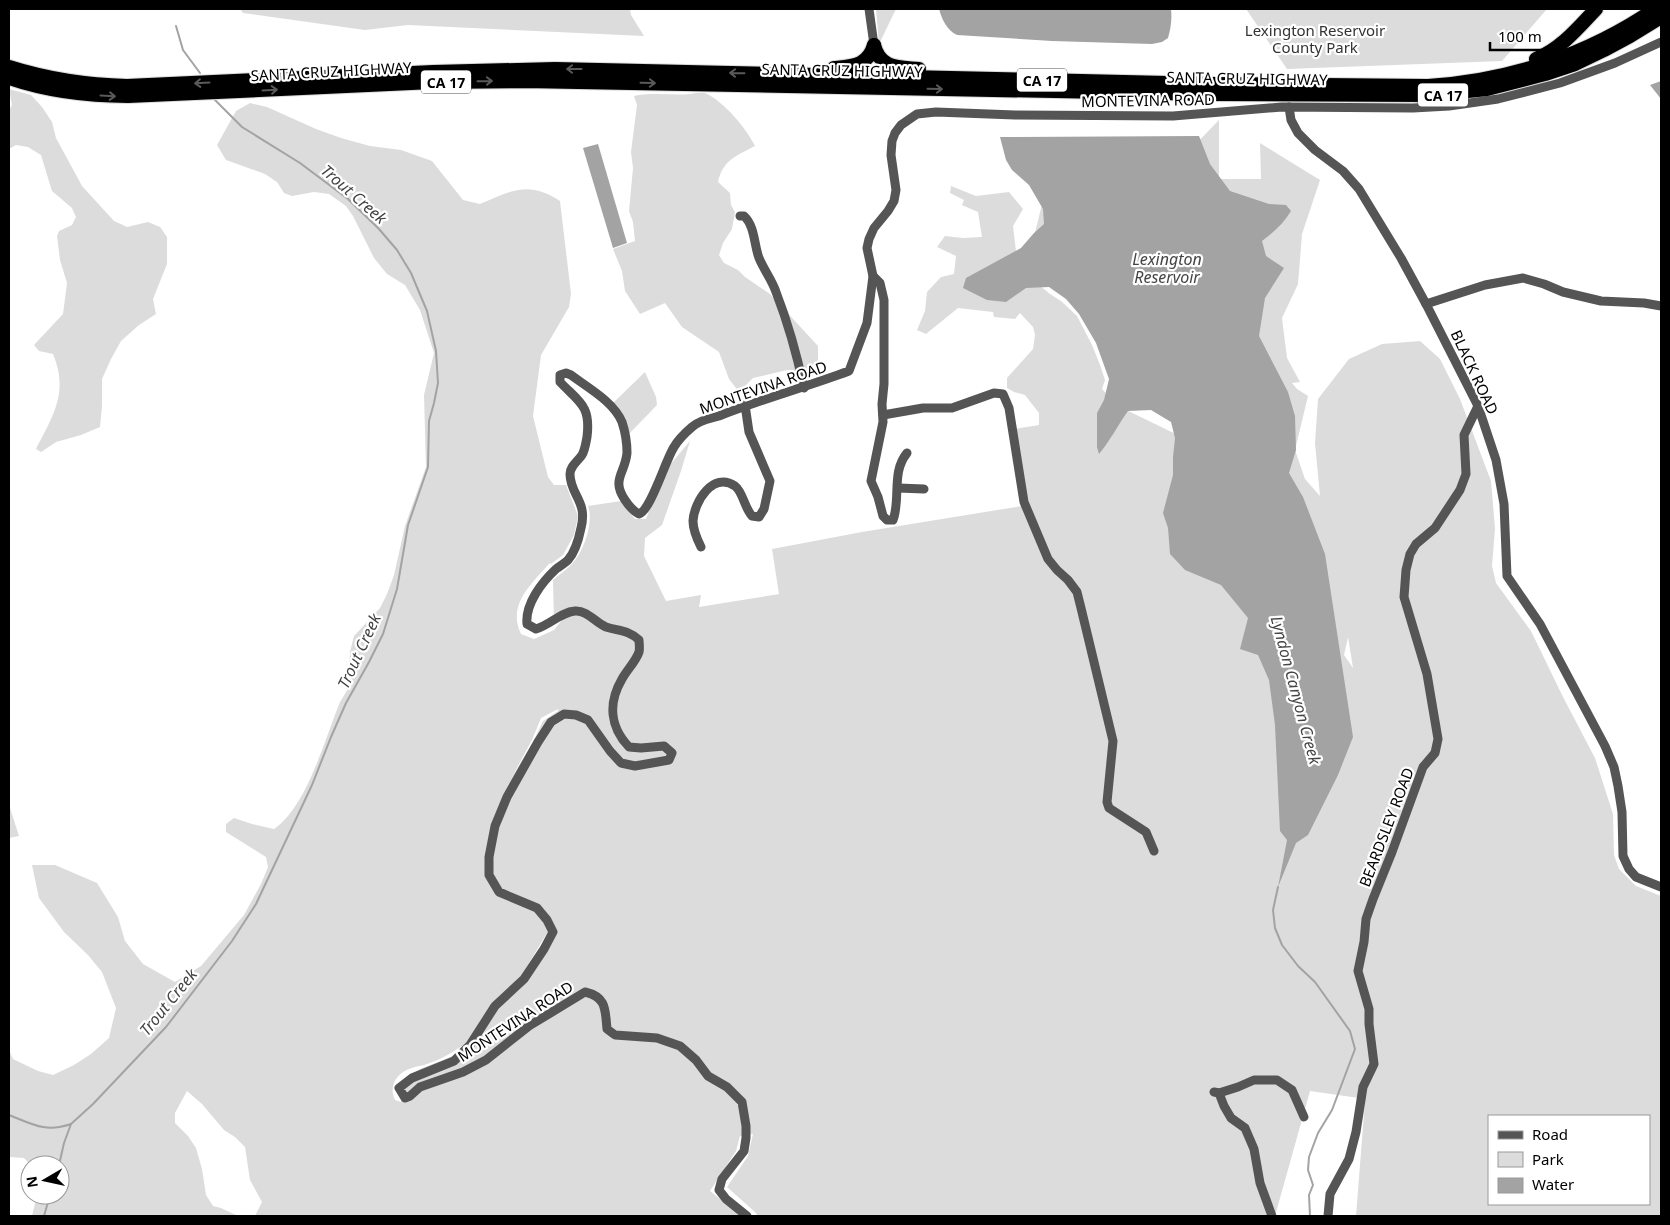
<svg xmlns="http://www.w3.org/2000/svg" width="1670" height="1225" font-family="'Noto Sans',sans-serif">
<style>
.green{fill:#dcdcdc;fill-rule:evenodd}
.water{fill:#a3a3a3}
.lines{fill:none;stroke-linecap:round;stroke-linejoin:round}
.stream{stroke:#a3a3a3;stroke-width:2}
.highway-casing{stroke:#dbdbdb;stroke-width:16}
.minor{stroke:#555;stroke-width:9}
.highway{stroke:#000;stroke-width:14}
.oneway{stroke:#595959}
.labels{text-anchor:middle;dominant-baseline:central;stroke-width:4.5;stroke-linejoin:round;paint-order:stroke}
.shield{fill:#fff;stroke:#4c4c4c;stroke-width:1}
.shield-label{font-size:14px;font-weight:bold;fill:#000}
.park-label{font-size:15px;fill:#333;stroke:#fff}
.street-label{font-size:15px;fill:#000;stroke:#fff}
.water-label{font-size:16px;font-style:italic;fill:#444;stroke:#fff}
</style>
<rect width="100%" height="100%" fill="#fff"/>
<g class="green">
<polygon points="240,9 630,9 631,15 644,36 408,25 365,30 243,13"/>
<polygon points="876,9 896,9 879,44"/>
<polygon points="1246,9 1547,9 1502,61 1287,69"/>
<path d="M9,89L31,95L42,107L52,122L56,138L82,186L114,221L127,227L148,222L160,227L167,237V264L153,299L156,314L139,325L121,341L111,359L102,379V406L100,427L81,435L56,442L41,452L36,449C53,415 69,393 53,354L39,351L34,345L63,314L67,283L60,260L57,236L59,231L72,225L76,217L72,208L52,191L41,155L28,147L16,145L9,149V110L12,105Z"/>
<path d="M696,93C700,93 704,92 707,94C725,103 746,128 755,146C736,156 723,160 718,182L730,193L731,205L735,212L732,229L723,243L719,255L724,263L738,270L745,277L770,294L818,346V360L805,373L787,370L753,378L739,392L729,379L719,352L682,327L665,303L640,314L625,291L622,271L613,249L635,241L633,222L629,211L633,168L631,152L637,105L634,96C654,91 676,97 696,93Z"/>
<path d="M250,103L267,107L316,129L341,138L370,146L401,150L432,161L463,200L480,204C511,191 528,180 560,201L571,294L569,307L541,355L533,416L548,477L554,485H566L578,516L574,535L563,555L551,564L550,563C531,584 507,605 521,634L534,639L554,630L562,620L554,621L553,580C559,575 566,570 571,565C584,552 594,522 588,506L621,501L635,519H646L664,472L690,441L681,471L662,525L645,538L644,556L666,601L701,595L699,607L779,594L772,549L862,532L1022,506L1015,429L1039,425V413L1025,395L1014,392L1007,388V378L1033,349L1035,335L1033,327L1020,313L1015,319L994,317L993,312L958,308L926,334L917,330L925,311L927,292L941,277L954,274L956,256L937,247L945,236L963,238L982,237L978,212L962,205L964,200L950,193L951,186L976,196L1009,192L1023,209L1013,226L1018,268L1050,294L1061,301L1077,316L1092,345L1100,365L1105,380L1102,389L1118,406L1186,439L1215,473L1063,282L1028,262L1042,204L1099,244L1219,120V179H1261L1260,143L1320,180L1302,234L1298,284L1282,318L1287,358L1300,382L1292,383L1297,389L1308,396L1295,450L1305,479L1320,496L1315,443L1318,399L1349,359L1382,344L1420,341L1440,359L1460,399L1491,481L1495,529L1492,566L1496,583L1531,631L1563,697L1595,758L1613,814L1614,855L1619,869L1636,886L1661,896V1216H1356L1365,1101L1359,1098L1310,1091L1275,1216H758L755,1212L727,1187L748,1156L753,1134L740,1136L736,1151L710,1191L741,1216H255L262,1202L250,1180L245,1147L235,1137L224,1130L202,1104L187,1091L175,1113V1123L188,1136L196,1148L202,1169L206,1195L213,1206L221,1208L238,1216H32L37,1195H60V1165H31L24,1158L9,1157V1050L13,1059L38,1071L53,1075L74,1065L91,1054L109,1038L116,1008L102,972L88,955L64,932L39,898L32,865H55L97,883L118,917L125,941L143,964L175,982L201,966L244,915L261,884L268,867L266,857L226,832V824L234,818L252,824L274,829C307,807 325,738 340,702L348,689L350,652L354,636L380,608L387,594L394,575L405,526L426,467L424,395L434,353L420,310L405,285L387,274L374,258L353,216L346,206L329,194L314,192L292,196L284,193L277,182L265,174L226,160L217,145L236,111ZM1348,637L1353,668L1344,655ZM558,709V711L543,721L533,742L512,777L532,740L541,718ZM547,933L549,935L517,986V983ZM462,1046L453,1056L420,1069L401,1081V1102L395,1100C388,1086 397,1072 412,1068C417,1066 422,1066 427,1064C440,1060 451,1053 462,1046ZM1489,1116H1649V1204H1489Z"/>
<polygon points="645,372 656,397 657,405 624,439 611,405"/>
<polygon points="9,805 19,836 9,838"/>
</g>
<g class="water">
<path d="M939,9H1171C1172,19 1171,28 1168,38L1162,42L1152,44L1052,41L957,35C947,30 942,20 939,9Z"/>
<polygon points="1661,81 1661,99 1650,85"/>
<path d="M1199,136L1210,164L1230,191L1269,204L1286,205L1291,211C1284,223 1274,232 1262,241L1266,256L1284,268L1265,298L1259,336L1288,392L1295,416L1296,450L1289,473L1303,497L1325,554L1353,737L1338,775L1308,835L1296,843L1278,887L1287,840L1280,831L1275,725L1269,680L1258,655L1240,649L1248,618L1221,585L1185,570L1170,554L1168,528L1163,513L1173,475V457L1175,438L1171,422L1151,410L1128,411C1118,425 1110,441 1099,454L1097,447V413L1104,400L1109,379L1096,343L1079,314L1066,299L1049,287L1026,288L1006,302L987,300L963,288L966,278L1021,248L1034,233L1044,224L1043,209L1029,185L1012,170L1006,160L1000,137Z"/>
<polygon points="598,144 627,243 613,248 583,148"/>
</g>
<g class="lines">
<g class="stream">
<polyline points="176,26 183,50 200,73"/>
<polyline points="1278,887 1273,910 1275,928 1282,945 1298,966 1315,982 1350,1031 1355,1049 1332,1110 1318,1133 1309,1157 1308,1170 1313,1185 1309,1195 1310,1216"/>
<path d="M9,1115C32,1124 45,1133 71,1124"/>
<polyline points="59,1165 64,1143 71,1124 93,1104 166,1027 232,941 256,904 312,785 331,737 346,703 369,662 383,634 397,589 408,525 428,467 429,421 434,403 438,383 436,351 427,311 411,273 397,250 379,229 348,199 300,163 242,127 214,99"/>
<polyline points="44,1216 50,1195"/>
</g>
<defs>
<g id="highway">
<path d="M874,45C880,69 898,67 919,69"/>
<path d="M1536,59C1561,49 1578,28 1596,9"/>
<path d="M9,67C47,79 86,85 127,86L433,72L555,69L1211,84L1428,86C1509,81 1588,55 1655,9"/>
<path d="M834,68C853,66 868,66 874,45"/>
<path d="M9,78C47,91 88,96 128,96L433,82L525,81L1208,94L1430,95L1487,89L1545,74L1575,64L1604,50L1630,36L1661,17"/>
</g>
</defs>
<use href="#highway" class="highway-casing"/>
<g class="minor">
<polyline points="869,9 874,45"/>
<polyline points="1289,107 1291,120 1298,133 1315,150 1343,171 1359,189 1401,258 1426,304 1478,406 1496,460 1504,504 1507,576 1540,624 1605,746 1614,767 1618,786 1622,812 1623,856 1629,869 1636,877 1661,887"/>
<path d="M740,216H744C755,226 754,245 759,258C764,270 772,280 776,292C788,323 797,355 804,388"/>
<path d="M873,276L880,283L884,300V384L882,404L883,422L871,481L878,497L883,516L887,520H893L894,517C900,496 892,471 907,453"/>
<polyline points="1426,304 1485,285 1523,278 1544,284 1563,292 1601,301 1644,303 1661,306"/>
<polyline points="883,415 923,408 952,408 994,393 1003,394 1009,408 1024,502 1048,559 1057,570 1068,580 1077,592 1081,608 1113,741 1107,802 1109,808 1146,832 1154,851"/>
<polyline points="898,488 924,489"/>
<path d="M701,547C697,539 693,530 693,521C694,502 713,471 735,486C743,492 744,507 752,516L759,517L764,509L770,481L749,432L745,405"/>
<polyline points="1214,1092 1219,1093 1224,1106 1231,1118 1245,1128 1254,1149 1260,1183 1272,1216"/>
<polyline points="1219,1093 1238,1087 1254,1080 1277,1080 1292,1090 1304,1117"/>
<path d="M747,1216L726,1199L719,1190L722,1179L744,1151L746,1138V1126L742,1102L727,1087L708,1076L696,1060L680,1046L657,1038L615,1035L607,1029C605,1010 607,997 585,992L529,1026L486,1060L463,1072L420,1087L410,1096L405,1098L399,1088L412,1078L454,1061L470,1045L495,1006L524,979L544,949L553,932L547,920L537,908L499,892L489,875V857L495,826L507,797L538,742L551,722L564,714L576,715L588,720L610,751L621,763L635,766L669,760L672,753L664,746L641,748L629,747C610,727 608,703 622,679C627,670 636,661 639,652C640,648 639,643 639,640C629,630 618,631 606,627C596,623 587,610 575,611C561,612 550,625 536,629L527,624C525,604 542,582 556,569C560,566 565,563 568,560C575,552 579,538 581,528C588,501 570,495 570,474C570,466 578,461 582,455C585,450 586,442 587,437C591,405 579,402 560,382V375L566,373L571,375C588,388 613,401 622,422C625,431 627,443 627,453C625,474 611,479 625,500C629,506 633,511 639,514C651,510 665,461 674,447C678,440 685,433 692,427C700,420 709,419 719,416C762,399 806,387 849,371L867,323L873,276L867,248L869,239L874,228L888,211L894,201L896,190L891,155L892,141L895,133L901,125L917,114L936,112L1015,115L1173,116L1282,107L1413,108L1449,106L1498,99L1560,83L1615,63L1661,42"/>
<polyline points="1328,1216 1330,1194 1349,1159 1356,1132 1363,1087 1374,1064 1369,1024 1369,1009 1358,971 1364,942 1366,919 1373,899 1392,852 1423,767 1435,753 1438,739 1427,674 1404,597 1406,570 1410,554 1416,544 1435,528 1460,490 1466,474 1464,435 1478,406"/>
</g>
<use href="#highway" class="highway"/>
</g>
<defs><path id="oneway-shaft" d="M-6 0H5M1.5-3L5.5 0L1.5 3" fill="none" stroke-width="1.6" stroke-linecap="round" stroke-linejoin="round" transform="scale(1.25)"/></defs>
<g class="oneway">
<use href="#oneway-shaft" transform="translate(574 69) rotate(-180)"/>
<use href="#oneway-shaft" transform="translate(737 73) rotate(-179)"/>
<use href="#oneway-shaft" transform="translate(485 81) rotate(-1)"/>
<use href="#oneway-shaft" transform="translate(202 83) rotate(177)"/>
<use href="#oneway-shaft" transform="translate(648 83) rotate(1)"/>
<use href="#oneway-shaft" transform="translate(935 89) rotate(1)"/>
<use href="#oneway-shaft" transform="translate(270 90) rotate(-3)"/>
<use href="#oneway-shaft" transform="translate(108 96) rotate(3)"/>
</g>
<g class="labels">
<g class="shield">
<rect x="1017" y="68.5" width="50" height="23" rx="4"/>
<rect x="421" y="70.5" width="50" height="23" rx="4"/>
<rect x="1418" y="83.5" width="50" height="23" rx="4"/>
</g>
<g class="shield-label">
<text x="1042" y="80">CA 17</text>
<text x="446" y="82">CA 17</text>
<text x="1443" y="95">CA 17</text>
</g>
<g class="park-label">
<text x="1315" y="30">Lexington Reservoir<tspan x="1315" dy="17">County Park</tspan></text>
</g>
<g class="street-label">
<text transform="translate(842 70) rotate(1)">SANTA CRUZ HIGHWAY</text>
<text transform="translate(331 71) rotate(-3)">SANTA CRUZ HIGHWAY</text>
<text transform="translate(1247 78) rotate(1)">SANTA CRUZ HIGHWAY</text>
<text transform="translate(1148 100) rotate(-1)">MONTEVINA ROAD</text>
<text transform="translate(1475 372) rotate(65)">BLACK ROAD</text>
<text transform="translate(763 387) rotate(-19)">MONTEVINA ROAD</text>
<text transform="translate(1386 827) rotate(-69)">BEARDSLEY ROAD</text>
<text transform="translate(515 1021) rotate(-33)">MONTEVINA ROAD</text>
</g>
<g class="water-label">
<text transform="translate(354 194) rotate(41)">Trout Creek</text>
<text x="1167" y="259">Lexington<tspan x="1167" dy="18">Reservoir</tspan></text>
<text transform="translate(359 651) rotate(-65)">Trout Creek</text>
<text transform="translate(1296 690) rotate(75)">Lyndon Canyon Creek</text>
<text transform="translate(168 1002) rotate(-51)">Trout Creek</text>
</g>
</g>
<rect width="1670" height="1225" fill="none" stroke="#000000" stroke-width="20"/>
<rect x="1488" y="1115" width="162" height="90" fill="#ffffff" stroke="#999999"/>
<rect x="1498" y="1131" width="25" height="8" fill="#555555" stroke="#999999"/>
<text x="1532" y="1140" font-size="15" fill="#000000">Road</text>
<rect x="1498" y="1152" width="25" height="15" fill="#dcdcdc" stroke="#999999"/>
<text x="1532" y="1165" font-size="15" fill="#000000">Park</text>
<rect x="1498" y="1178" width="25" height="15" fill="#a3a3a3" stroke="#999999"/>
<text x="1532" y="1190" font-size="15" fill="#000000">Water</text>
<g transform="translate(45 1180) rotate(261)"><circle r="24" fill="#ffffff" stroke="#999999"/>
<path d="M0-4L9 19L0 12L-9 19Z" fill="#000000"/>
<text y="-8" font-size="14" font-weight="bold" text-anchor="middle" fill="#000000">N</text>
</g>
<path d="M1490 42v8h106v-8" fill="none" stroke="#000000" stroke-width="2.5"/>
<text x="1498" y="42" font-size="15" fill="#000000" stroke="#ffffff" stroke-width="4" paint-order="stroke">100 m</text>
</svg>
